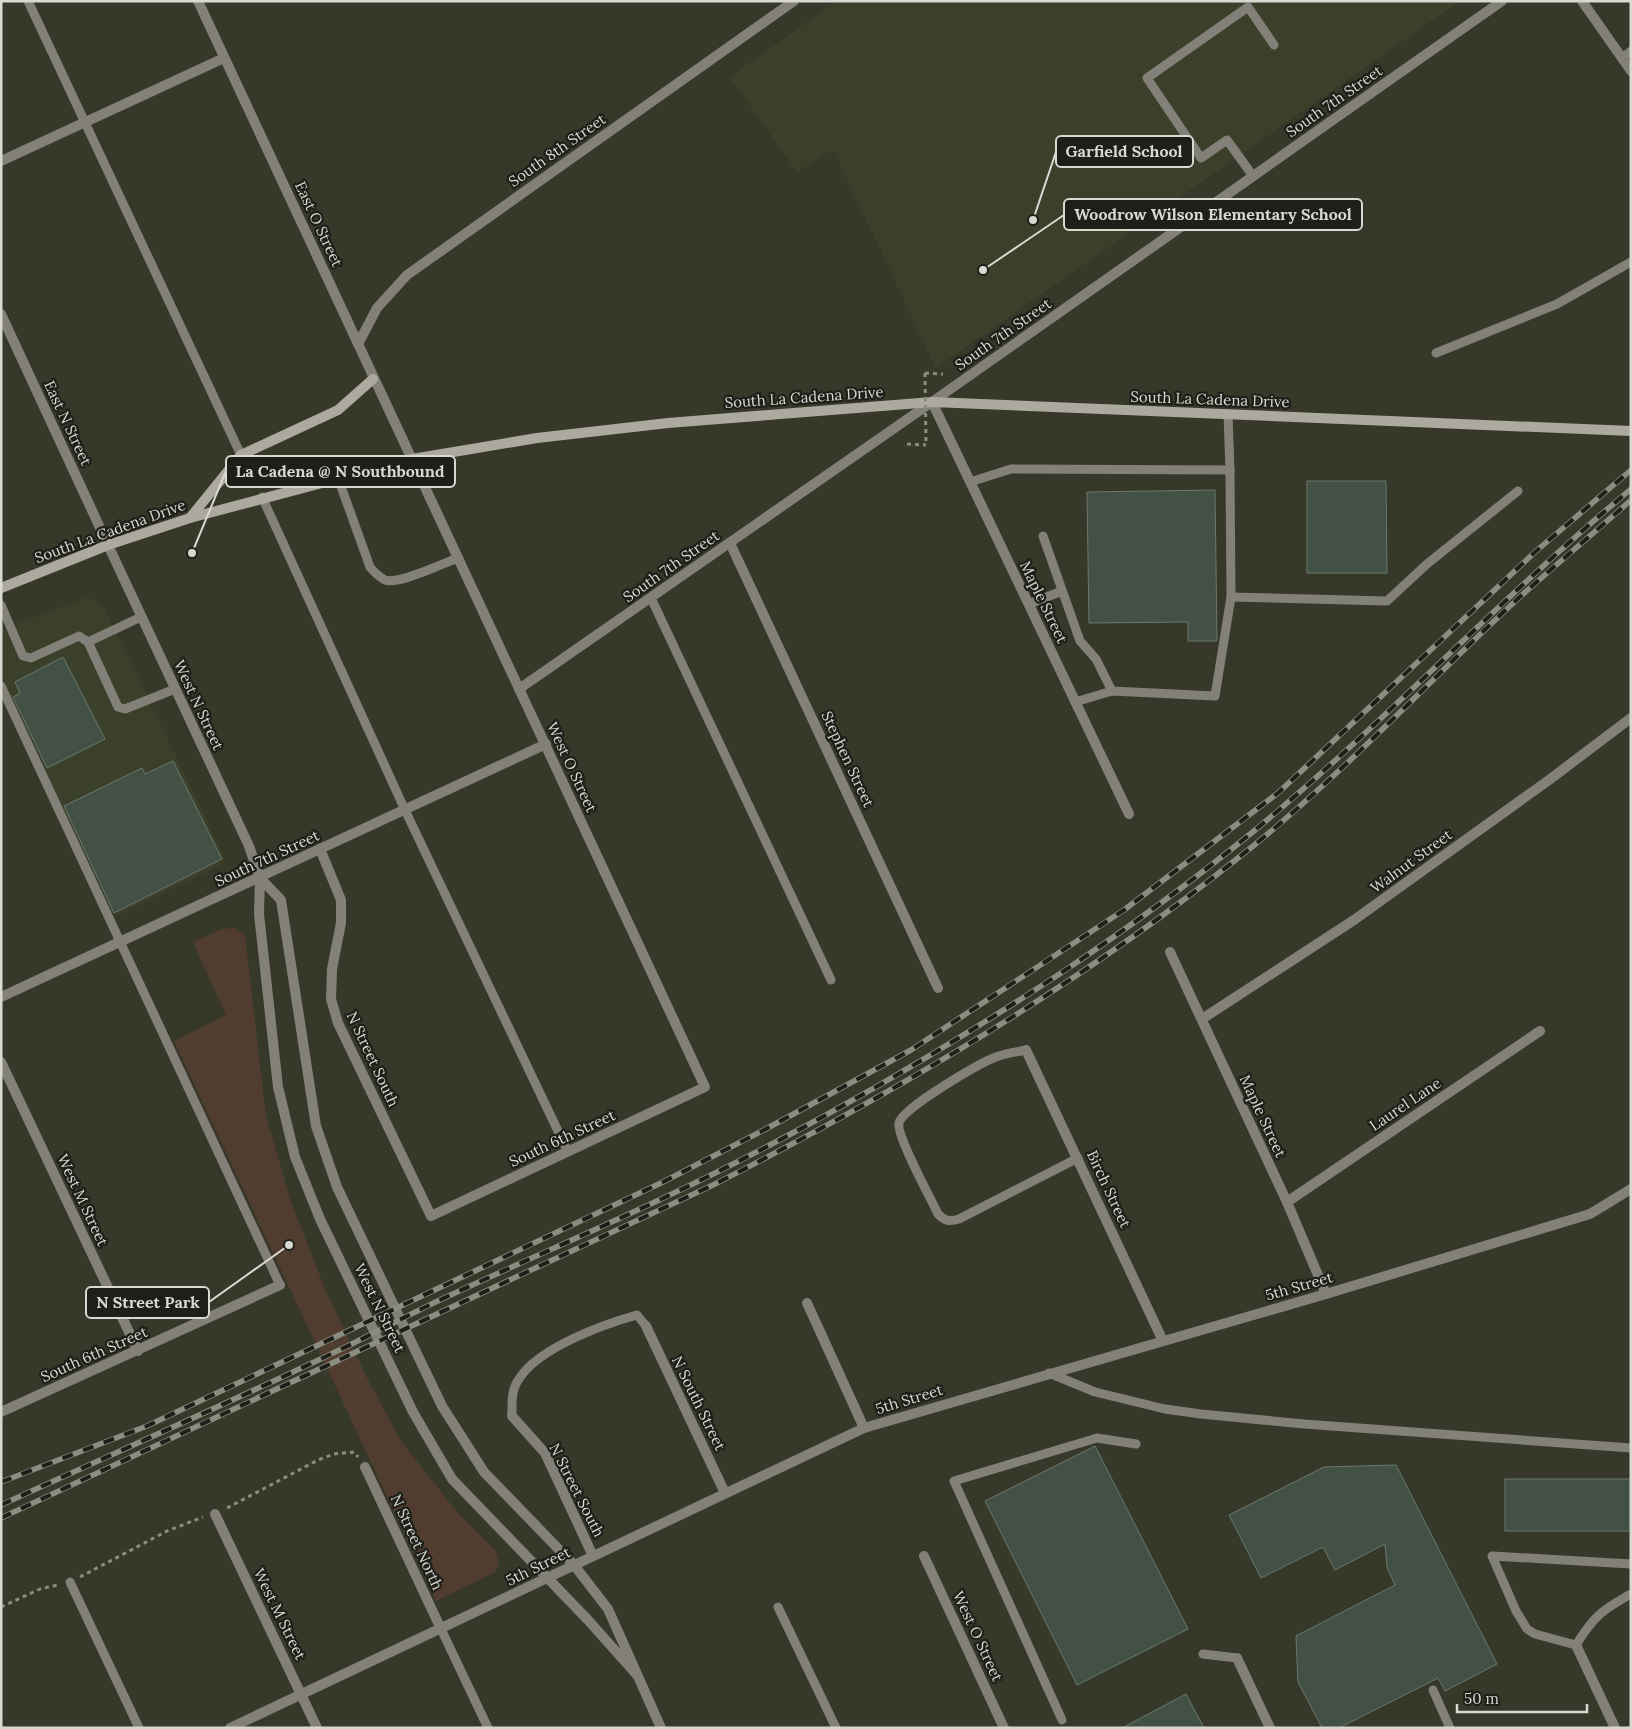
<svg xmlns="http://www.w3.org/2000/svg" width="1632" height="1729" font-family="Lora,serif">
<style>
.built{fill:#3b402a}
.green{fill:#513d30}
.building{fill:#435045;stroke:#6a796d}
.lines{fill:none;stroke-linecap:round;stroke-linejoin:round}
.path{stroke:#8a8c80;stroke-width:3;stroke-dasharray:4 4;stroke-linecap:butt}
.service{stroke:#838079;stroke-width:9}
.minor{stroke:#838079;stroke-width:10}
.tertiary{stroke:#838079;stroke-width:10}
.secondary{stroke:#aea99e;stroke-width:10}
.rail-casing{stroke:#8b8d81;stroke-width:5.5}
.rail{stroke:#1e1f19;stroke-width:4;stroke-dasharray:11;stroke-linecap:butt}
.path-bridge{stroke:#8a8c80;stroke-width:3;stroke-dasharray:4 4;stroke-linecap:butt}
.labels{text-anchor:middle;dominant-baseline:central;stroke-width:4.5;stroke-linejoin:round;paint-order:stroke}
.street-label{font-size:15px;fill:#d8dad1;stroke:#1e1f19}
.leader{fill:none;stroke:#d8dad1;stroke-width:2}
.callout-dot{fill:#d8dad1;stroke:#1e1f19;stroke-width:2}
.callout{fill:#1e1f19;stroke:#d8dad1;stroke-width:2}
.callout-label{font-size:16px;text-anchor:middle;font-weight:bold;fill:#d8dad1}
</style>
<rect width="100%" height="100%" fill="#36392a"/>
<g class="built">
<polygon points="837,1 1460,1 936,368 833,149 797,172 730,77"/>
<polygon points="88,597 103,606 225,858 221,865 118,915 109,913 1,680 1,630"/>
</g>
<polygon class="green" points="235,928 245,936 266,1116 291,1202 325,1289 367,1378 401,1441 457,1512 496,1551 499,1563 495,1572 436,1601 174,1041 226,1015 193,942 221,929"/>
<g class="building">
<polygon points="1307,481 1386,481 1387,573 1307,573"/>
<polygon points="1215,490 1217,641 1188,641 1188,622 1089,623 1087,492"/>
<polygon points="63,657 105,739 47,768 13,697 20,693 15,682"/>
<polygon points="173,761 222,859 114,913 64,806 142,768 145,774"/>
<polygon points="1095,1446 1188,1629 1077,1685 985,1501"/>
<polygon points="1396,1465 1497,1664 1445,1691 1438,1678 1339,1728 1322,1728 1298,1682 1296,1636 1395,1585 1387,1567 1385,1544 1335,1570 1323,1547 1261,1578 1229,1515 1324,1467"/>
<rect x="1505" y="1479" width="126" height="52"/>
<polygon points="1186,1694 1204,1728 1122,1728"/>
</g>
<g class="lines">
<g class="path">
<polyline points="925,373 943,374"/>
<polyline points="907,444 926,445"/>
<polyline points="227,1508 318,1460 334,1454 354,1452 358,1457"/>
<polyline points="80,1577 167,1531 203,1517"/>
<polyline points="1,1607 40,1589 58,1585"/>
</g>
<g class="service">
<polyline points="28,1 241,455"/>
<polyline points="1622,58 1631,51"/>
<polyline points="1253,176 1227,140 1201,158 1147,78 1248,7 1274,45"/>
<polyline points="1436,353 1557,304 1631,262"/>
<polyline points="1230,470 1231,597"/>
<path d="M338,478L370,567C374,572 379,577 385,580C399,585 443,563 458,558"/>
<polyline points="970,482 1011,469 1230,470 1228,414"/>
<polyline points="262,497 405,810 568,1152"/>
<polyline points="1043,536 1080,641 1096,659 1112,691"/>
<polyline points="651,598 831,980"/>
<polyline points="1029,604 1062,591"/>
<polyline points="1,605 23,656 31,658 79,636 88,642 118,707 125,709 175,689"/>
<polyline points="88,642 141,617"/>
<polyline points="1,686 280,1285"/>
<polyline points="1075,702 1112,691 1215,696 1231,597 1387,601 1427,564 1518,491"/>
<path d="M1026,1050C1017,1052 1006,1053 996,1057C980,1063 902,1108 899,1123C896,1135 931,1199 938,1214C945,1221 949,1222 959,1219L1078,1158"/>
<polyline points="1049,1373 1095,1392 1165,1409 1201,1414 1304,1424 1631,1448"/>
<path d="M512,1416C512,1403 511,1390 519,1379C538,1348 604,1324 637,1315L646,1326"/>
<path d="M1631,1564L1492,1556L1516,1611L1527,1629L1535,1634L1576,1645C1594,1616 1601,1611 1631,1594"/>
<polyline points="70,1582 139,1728"/>
<polyline points="778,1607 836,1728"/>
<polyline points="441,1629 488,1728"/>
<polyline points="1203,1654 1237,1658"/>
<polyline points="1433,1690 1450,1728"/>
<polyline points="1062,1720 954,1481 1097,1438 1136,1444"/>
</g>
<g class="minor">
<polyline points="198,1 705,1087 431,1216 338,1023 331,999 332,969 341,923 341,900 320,849"/>
<polyline points="1582,1 1631,71"/>
<polyline points="1,161 224,58"/>
<polyline points="1,314 108,545"/>
<polyline points="358,344 377,308 407,275 794,1"/>
<polyline points="932,402 1129,814"/>
<polyline points="730,543 938,988"/>
<polyline points="519,689 932,402 1502,1"/>
<polyline points="1170,952 1287,1202 1326,1294"/>
<polyline points="1,997 546,744"/>
<polyline points="1202,1019 1354,920 1549,780 1631,718"/>
<polyline points="1026,1050 1163,1341"/>
<polyline points="1,1062 138,1351"/>
<polyline points="1287,1202 1540,1031"/>
<polyline points="807,1303 864,1428"/>
<polyline points="646,1326 725,1493"/>
<polyline points="1,1412 280,1285"/>
<polyline points="512,1416 545,1453 593,1556"/>
<polyline points="365,1467 441,1629"/>
<polyline points="215,1514 317,1728"/>
<polyline points="924,1556 1004,1728"/>
<polyline points="1576,1645 1615,1728"/>
<polyline points="1237,1658 1270,1728"/>
<polyline points="230,1728 547,1578"/>
</g>
<g class="tertiary">
<polyline points="108,545 249,846 260,878 259,914 278,1087 295,1157 320,1219 413,1412 452,1479 588,1620 637,1675"/>
<polyline points="260,878 281,900 316,1126 337,1187 442,1406 484,1472 574,1565 608,1609 661,1728"/>
<polyline points="547,1578 864,1428 1326,1294 1590,1214 1631,1189"/>
</g>
<g class="secondary">
<polyline points="190,518 241,455 338,410 373,379"/>
<polyline points="1,588 108,545 190,518 412,459 537,438 668,423 932,402 1631,431"/>
</g>
<defs>
<g id="rail">
<polyline points="1,1482 147,1426 663,1182 764,1130 911,1050 1124,910 1278,793 1535,552 1631,470"/>
<path d="M1,1505C110,1455 220,1407 329,1355C367,1337 404,1317 442,1299C530,1258 620,1220 707,1177C829,1117 947,1048 1061,973C1125,930 1189,884 1249,835C1382,726 1499,599 1631,489"/>
<path d="M1,1518L715,1184C898,1091 1077,986 1238,858C1340,778 1427,682 1522,595C1558,563 1595,532 1631,500"/>
</g>
</defs>
<use href="#rail" class="rail-casing"/>
<use href="#rail" class="rail"/>
<polyline class="path-bridge" points="925,373 926,445"/>
</g>
<g class="labels">
<g class="street-label">
<text transform="translate(1334 101) rotate(-35)">South 7th Street</text>
<text transform="translate(557 150) rotate(-35)">South 8th Street</text>
<text transform="translate(319 224) rotate(65)">East O Street</text>
<text transform="translate(1003 334) rotate(-35)">South 7th Street</text>
<text transform="translate(804 397) rotate(-4)">South La Cadena Drive</text>
<text transform="translate(1210 399) rotate(2)">South La Cadena Drive</text>
<text transform="translate(68 423) rotate(65)">East N Street</text>
<text transform="translate(110 531) rotate(-20)">South La Cadena Drive</text>
<text transform="translate(671 566) rotate(-35)">South 7th Street</text>
<text transform="translate(1044 602) rotate(64)">Maple Street</text>
<text transform="translate(199 705) rotate(65)">West N Street</text>
<text transform="translate(848 759) rotate(65)">Stephen Street</text>
<text transform="translate(572 767) rotate(65)">West O Street</text>
<text transform="translate(267 858) rotate(-25)">South 7th Street</text>
<text transform="translate(1411 861) rotate(-36)">Walnut Street</text>
<text transform="translate(373 1059) rotate(65)">N Street South</text>
<text transform="translate(1405 1104) rotate(-34)">Laurel Lane</text>
<text transform="translate(1263 1116) rotate(65)">Maple Street</text>
<text transform="translate(562 1138) rotate(-25)">South 6th Street</text>
<text transform="translate(1109 1189) rotate(65)">Birch Street</text>
<text transform="translate(83 1200) rotate(65)">West M Street</text>
<text transform="translate(1299 1286) rotate(-16)">5th Street</text>
<text transform="translate(380 1308) rotate(64)">West N Street</text>
<text transform="translate(94 1354) rotate(-24)">South 6th Street</text>
<text transform="translate(909 1399) rotate(-17)">5th Street</text>
<text transform="translate(699 1403) rotate(64)">N South Street</text>
<text transform="translate(577 1490) rotate(63)">N Street South</text>
<text transform="translate(417 1542) rotate(65)">N Street North</text>
<text transform="translate(538 1566) rotate(-26)">5th Street</text>
<text transform="translate(280 1614) rotate(64)">West M Street</text>
<text transform="translate(978 1636) rotate(65)">West O Street</text>
</g>
</g>
<path class="leader" d="M1033 220L1056 152M983 270L1064 215M192 553L226 471M289 1245L209 1302"/>
<g class="callout-dot">
<circle cx="1033" cy="220" r="5"/>
<circle cx="983" cy="270" r="5"/>
<circle cx="192" cy="553" r="5"/>
<circle cx="289" cy="1245" r="5"/>
</g>
<g class="callout">
<rect x="1056" y="136" width="137" height="31" rx="5"/>
<rect x="1064" y="199" width="298" height="31" rx="5"/>
<rect x="226" y="456" width="229" height="31" rx="5"/>
<rect x="86" y="1287" width="123" height="31" rx="5"/>
</g>
<g class="callout-label">
<text x="1124" y="157">Garfield School</text>
<text x="1213" y="220">Woodrow Wilson Elementary School</text>
<text x="340" y="477">La Cadena @ N Southbound</text>
<text x="148" y="1308">N Street Park</text>
</g>
<rect width="1632" height="1729" fill="none" stroke="#d8dad1" stroke-width="5"/>
<path d="M1457 1704v8h130v-8" fill="none" stroke="#d8dad1" stroke-width="2.5"/>
<text x="1464" y="1704" font-size="15" fill="#d8dad1" stroke="#1e1f19" stroke-width="4" paint-order="stroke">50 m</text>
</svg>
